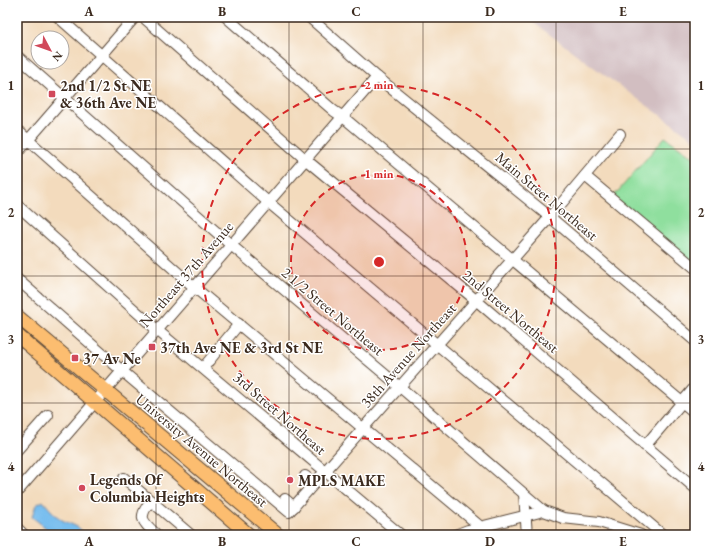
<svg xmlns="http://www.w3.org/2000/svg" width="712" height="552" font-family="'EB Garamond',serif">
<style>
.industrial{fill:#d2bec1}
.green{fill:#8fdf9e;stroke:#65845e}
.water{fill:#78beef;stroke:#5a7486}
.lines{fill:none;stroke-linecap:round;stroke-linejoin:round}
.minor-casing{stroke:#574536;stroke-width:12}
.major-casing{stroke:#574536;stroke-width:15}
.minor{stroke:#fff;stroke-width:10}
.major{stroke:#fcbd6f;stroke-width:13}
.grid{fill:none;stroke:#3b2a1e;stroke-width:1;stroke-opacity:0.55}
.ring{fill:none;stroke:#d62828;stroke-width:2;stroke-dasharray:7 5}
.poi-dot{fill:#d1495b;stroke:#fff;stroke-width:1.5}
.labels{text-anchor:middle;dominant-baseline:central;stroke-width:3;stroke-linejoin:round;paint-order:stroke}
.poi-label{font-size:15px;font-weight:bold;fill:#3b2a1e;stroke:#fff;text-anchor:start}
.street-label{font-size:15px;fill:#3b2a1e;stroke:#fff}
.centre{fill:#d62828;stroke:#fff;stroke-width:2}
.ring-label{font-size:12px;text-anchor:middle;font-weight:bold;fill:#d62828;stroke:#fff;stroke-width:3;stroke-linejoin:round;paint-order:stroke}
.neatline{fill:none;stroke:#3b2a1e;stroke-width:1.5}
.grid-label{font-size:13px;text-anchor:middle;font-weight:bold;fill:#3b2a1e}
</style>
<rect width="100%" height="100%" fill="#fff"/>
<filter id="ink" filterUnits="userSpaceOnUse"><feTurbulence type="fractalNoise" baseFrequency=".025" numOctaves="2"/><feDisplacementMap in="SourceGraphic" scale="8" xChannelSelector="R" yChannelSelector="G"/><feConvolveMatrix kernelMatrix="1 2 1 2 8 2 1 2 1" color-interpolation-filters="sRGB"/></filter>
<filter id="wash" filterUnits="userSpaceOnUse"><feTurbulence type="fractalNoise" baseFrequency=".012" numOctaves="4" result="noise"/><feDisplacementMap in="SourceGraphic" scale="16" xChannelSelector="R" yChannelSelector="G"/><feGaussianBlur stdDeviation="0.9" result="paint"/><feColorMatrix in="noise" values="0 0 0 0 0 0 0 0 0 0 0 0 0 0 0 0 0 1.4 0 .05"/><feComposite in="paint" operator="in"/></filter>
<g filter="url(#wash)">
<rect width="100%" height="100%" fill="#f3dbbd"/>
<polygon class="industrial" points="526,17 695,17 695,140 603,74"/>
<polygon class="green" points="665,137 695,158 695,268 613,197"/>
<path class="water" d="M43,501C49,508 56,517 64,521C72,525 80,526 85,535H55L32,517L36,505Z"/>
</g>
<g filter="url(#ink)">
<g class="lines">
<defs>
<g id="minor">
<polyline points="58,17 268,202 663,535"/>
<polyline points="143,17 305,159 477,301 695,488"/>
<polyline points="226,17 334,111 343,117 695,413"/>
<polyline points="309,17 377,77 550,217 695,341"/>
<polyline points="17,56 231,245 400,387 544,511"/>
<polyline points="17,130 194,287 481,527"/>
<polyline points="17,153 135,17"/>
<polyline points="585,176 695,268"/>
<polyline points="17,205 157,330 401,535"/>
<polyline points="17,279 122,371 289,512 550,217 620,134"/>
<polyline points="203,368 239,324"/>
<polyline points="645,446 695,387"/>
<polyline points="17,450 48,415"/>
<polyline points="305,476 314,483"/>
<polyline points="124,478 191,535"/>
<polyline points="17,492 377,77"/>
<polyline points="524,494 527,535"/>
<polyline points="285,499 294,507"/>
<path d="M151,501C137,518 142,521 157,535"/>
<polyline points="17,528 24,535"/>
<polyline points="455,535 468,530 544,511 563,518 599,522 641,535"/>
</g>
<g id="major">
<polyline points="17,316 278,535"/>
<polyline points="17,335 249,535"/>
</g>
</defs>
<use href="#minor" class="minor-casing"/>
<use href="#major" class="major-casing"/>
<use href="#minor" class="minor"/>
<use href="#major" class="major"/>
</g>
</g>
<path class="grid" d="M156,17V535M289,17V535M423,17V535M556,17V535M17,149H695M17,276H695M17,403H695"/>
<circle cx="379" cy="262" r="88" fill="#d62828" fill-opacity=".12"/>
<g class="ring">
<circle cx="379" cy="262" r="88"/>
<circle cx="379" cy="262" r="177"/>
</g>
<g class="poi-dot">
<rect x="48" y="90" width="8" height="8" rx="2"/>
<rect x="148" y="343" width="8" height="8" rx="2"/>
<rect x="71" y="354" width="8" height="8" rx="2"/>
<circle cx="290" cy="480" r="4"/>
<circle cx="82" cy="488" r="4"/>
</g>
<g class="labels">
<g class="poi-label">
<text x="60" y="85">2nd 1/2 St NE<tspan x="60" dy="17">&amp; 36th Ave NE</tspan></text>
<text x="160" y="347">37th Ave NE &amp; 3rd St NE</text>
<text x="83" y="358">37 Av Ne</text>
<text x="90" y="479">Legends Of<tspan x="90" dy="17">Columbia Heights</tspan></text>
<text x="298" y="480">MPLS MAKE</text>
</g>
<g class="street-label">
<text transform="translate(547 196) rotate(40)">Main Street Northeast</text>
<text transform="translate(186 274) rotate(-49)">Northeast 37th Avenue</text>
<text transform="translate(333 311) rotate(40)">2 1/2 Street Northeast</text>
<text transform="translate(511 311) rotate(40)">2nd Street Northeast</text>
<text transform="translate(408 355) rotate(-48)">38th Avenue Northeast</text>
<text transform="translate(280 413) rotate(41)">3rd Street Northeast</text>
<text transform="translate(202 450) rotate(40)">University Avenue Northeast</text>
</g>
</g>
<circle cx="379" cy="262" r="6" class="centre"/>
<g class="ring-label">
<text x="379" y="89">2 min</text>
<text x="379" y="178">1 min</text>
</g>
<rect width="712" height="552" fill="none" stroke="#fff" stroke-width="44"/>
<g transform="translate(50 50) rotate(131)"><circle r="19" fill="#ffffff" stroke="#b1aaa5"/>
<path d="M0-3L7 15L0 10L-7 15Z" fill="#d1495b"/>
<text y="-6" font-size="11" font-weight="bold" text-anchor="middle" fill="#3b2a1e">N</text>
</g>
<rect x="22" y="22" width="668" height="508" class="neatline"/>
<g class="grid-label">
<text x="89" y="16">A</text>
<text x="222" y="16">B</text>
<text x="356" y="16">C</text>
<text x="490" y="16">D</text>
<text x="623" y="16">E</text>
<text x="11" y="90">1</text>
<text x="701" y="90">1</text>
<text x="11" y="217">2</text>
<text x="701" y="217">2</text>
<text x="11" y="344">3</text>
<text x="701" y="344">3</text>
<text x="11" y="471">4</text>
<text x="701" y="471">4</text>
<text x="89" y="546">A</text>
<text x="222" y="546">B</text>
<text x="356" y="546">C</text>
<text x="490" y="546">D</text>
<text x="623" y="546">E</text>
</g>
</svg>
